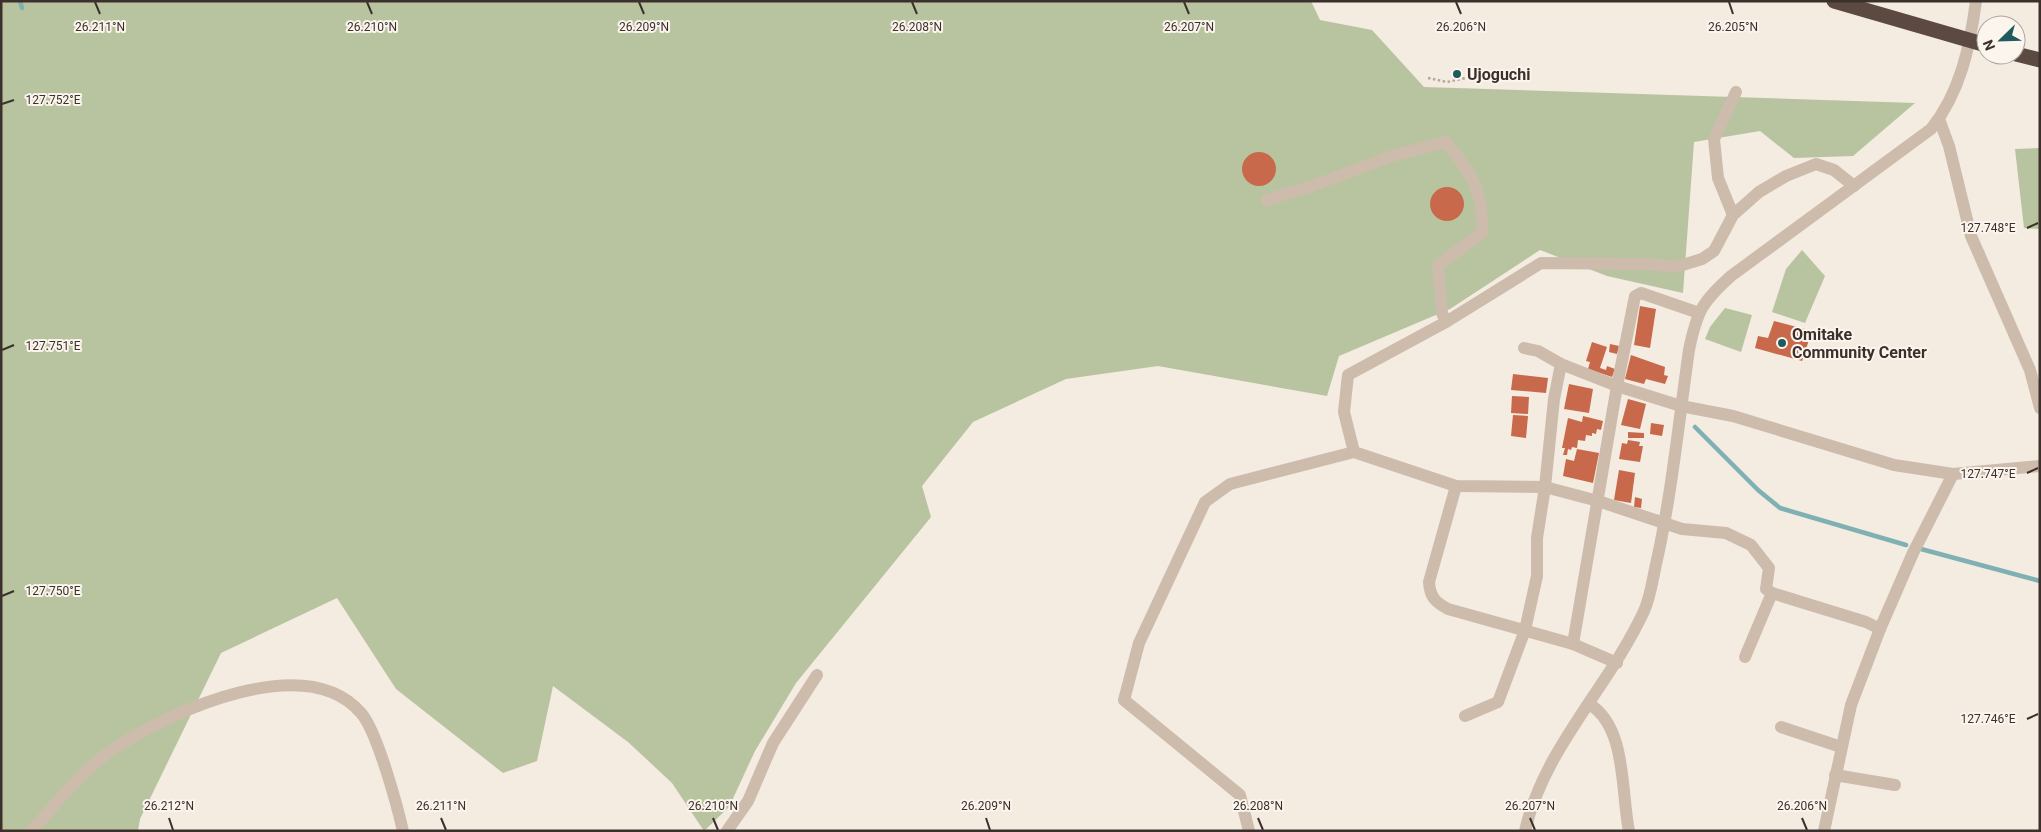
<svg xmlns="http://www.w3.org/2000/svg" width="2041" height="832" font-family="Roboto,sans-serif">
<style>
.green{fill:#b8c4a0}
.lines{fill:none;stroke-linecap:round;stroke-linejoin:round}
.stream{stroke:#7fb0b2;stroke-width:4.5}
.building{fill:#c8694b}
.path{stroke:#b9a596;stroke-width:2.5;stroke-dasharray:2.5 2.5;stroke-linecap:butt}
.minor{stroke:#cdbbac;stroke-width:12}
.highway{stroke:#5c4a42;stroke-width:15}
.ticks{fill:none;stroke:#3b302b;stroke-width:2}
.poi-dot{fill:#1f5a5e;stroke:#fbf5ee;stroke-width:2}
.labels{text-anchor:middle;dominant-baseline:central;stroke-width:4;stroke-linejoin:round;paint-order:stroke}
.poi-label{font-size:16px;font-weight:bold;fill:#3b302b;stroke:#fbf5ee;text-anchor:start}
.ticks-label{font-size:12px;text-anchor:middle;fill:#3b302b;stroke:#fbf5ee;stroke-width:4;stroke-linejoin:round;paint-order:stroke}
</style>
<rect width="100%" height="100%" fill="#f4ebe1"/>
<g class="green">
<polygon points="1,1 1311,1 1320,20 1372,30 1424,87 1915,103 1853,156 1794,158 1760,131 1694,142 1683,293 1607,276 1540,250 1450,309 1339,356 1327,396 1158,366 1066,379 973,422 922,486 931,517 796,683 755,751 729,807 704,831 672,783 628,742 553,686 537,761 503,773 396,689 337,598 221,653 140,819 138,831 1,831"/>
<polygon points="2040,148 2040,229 2024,228 2015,149"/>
<polygon points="1802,250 1825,276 1805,323 1772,312 1786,269"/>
<polygon points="1725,308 1752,315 1741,352 1705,339 1710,327"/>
</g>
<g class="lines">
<g class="stream">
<polyline points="20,1 22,8"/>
<polyline points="1695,427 1758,490 1780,508 1906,545"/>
<polyline points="1921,549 2040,581"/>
</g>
</g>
<g class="building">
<circle cx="1259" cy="169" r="17"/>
<circle cx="1447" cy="204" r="17"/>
<polygon points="1640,306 1656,309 1650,348 1634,345"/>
<polygon points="1774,321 1812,331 1802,361 1755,348 1758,336 1768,338"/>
<polygon points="1592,342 1607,347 1600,368 1606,370 1607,366 1615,369 1612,377 1588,369 1590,362 1586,361"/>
<polygon points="1610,344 1619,346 1617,354 1609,352"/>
<polygon points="1631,355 1665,367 1664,375 1668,376 1665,384 1646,379 1644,384 1625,379"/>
<polygon points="1513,374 1548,378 1546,393 1511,390"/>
<polygon points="1569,384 1593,389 1589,413 1564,409"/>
<polygon points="1512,396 1529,397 1528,414 1511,413"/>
<polygon points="1628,399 1646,404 1640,429 1621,425"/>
<polygon points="1513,415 1528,416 1526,438 1511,436"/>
<polygon points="1583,416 1603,421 1601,430 1597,429 1596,434 1592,433 1592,436 1586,435 1585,441 1578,440 1577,448 1572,447 1571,450 1568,449 1567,455 1563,455 1565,448 1562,448 1568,418 1582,422"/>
<polygon points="1651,423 1664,425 1662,436 1650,434"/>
<polygon points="1628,432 1644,433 1644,438 1628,438"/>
<polygon points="1628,440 1640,442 1639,446 1643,446 1640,462 1619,459 1622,443 1627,444"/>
<polygon points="1577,449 1599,453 1593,483 1563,476 1566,459 1574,461"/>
<polygon points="1619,470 1635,473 1631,503 1614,500"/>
<polygon points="1635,497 1642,499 1641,508 1634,507"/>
</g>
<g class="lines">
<polyline class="path" points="1428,78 1447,82 1471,77"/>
<g class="minor">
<polyline points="1939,119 1949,146 1971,236 2030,370 2040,408"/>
<path d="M1267,200L1312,186L1392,156L1446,142C1471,174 1484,190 1482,233L1438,265L1442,313L1446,322"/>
<polyline points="1733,215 1718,178 1714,139 1736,92"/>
<polyline points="1524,348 1538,351 1561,364 1617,386 1681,406 1733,416 1894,465 1953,474 2040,466"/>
<polyline points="1354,452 1344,412 1348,375 1446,322 1541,263 1650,264 1676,267 1702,259 1714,251 1733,215 1759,192 1786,176 1816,164 1834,170 1854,186"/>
<path d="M1456,486L1429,582C1430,597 1435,602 1448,609L1573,644L1617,663"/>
<polyline points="1573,644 1617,386 1635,296 1641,293 1699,313"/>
<polyline points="1745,657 1772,593"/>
<path d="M1589,704C1627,726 1621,793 1629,831"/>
<polyline points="1465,716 1498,702 1525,630 1537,576 1537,538 1545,487 1554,399 1561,364"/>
<polyline points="1781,727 1841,747"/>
<polyline points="1835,775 1895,785"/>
<path d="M31,831C57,804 86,765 118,746C174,710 306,650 361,713C377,731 397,805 403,831"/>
<polyline points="727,831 748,801 773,743 817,675"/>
<polyline points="1249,831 1240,795 1124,700 1139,643 1205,502 1230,484 1354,452 1456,486 1545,487 1598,501 1682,529 1726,533 1751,545 1769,568 1766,589 1772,593 1866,622 1880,629"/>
<path d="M1525,831C1544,748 1609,687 1644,611C1651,596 1653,576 1657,560C1672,491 1679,420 1689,350C1697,311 1702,302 1731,276L1931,129C1960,93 1970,47 1976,1"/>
<polyline points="1824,831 1851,705 1880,629 1913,553 1953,474"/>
</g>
<g class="highway">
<polyline points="1834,1 1986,45"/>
<polyline points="2016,54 2040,60"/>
</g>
</g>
<path class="ticks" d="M95,2L100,14M367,2L372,14M639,2L644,14M912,2L917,14M1184,2L1189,14M1456,2L1461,14M1729,2L1733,14M2,104L14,100M2027,228L2038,223M2,350L14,345M2027,473L2038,468M2,596L14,591M2027,719L2038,714M169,818L173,830M441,818L446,830M713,818L718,830M986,818L990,830M1258,818L1263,830M1530,818L1535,830M1802,818L1807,830"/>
<g class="poi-dot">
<circle cx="1457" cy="74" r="5"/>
<circle cx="1782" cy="343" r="5"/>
</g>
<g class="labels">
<g class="poi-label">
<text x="1467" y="74">Ujoguchi</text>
<text x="1792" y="334">Omitake<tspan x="1792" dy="18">Community Center</tspan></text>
</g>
</g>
<g class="ticks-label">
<text x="100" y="31">26.211°N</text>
<text x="372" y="31">26.210°N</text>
<text x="644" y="31">26.209°N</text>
<text x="917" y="31">26.208°N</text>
<text x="1189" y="31">26.207°N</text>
<text x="1461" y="31">26.206°N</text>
<text x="1733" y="31">26.205°N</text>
<text x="53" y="104">127.752°E</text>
<text x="1988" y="232">127.748°E</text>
<text x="53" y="350">127.751°E</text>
<text x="1988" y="478">127.747°E</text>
<text x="53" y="595">127.750°E</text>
<text x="1988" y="723">127.746°E</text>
<text x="169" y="810">26.212°N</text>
<text x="441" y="810">26.211°N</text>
<text x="713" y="810">26.210°N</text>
<text x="986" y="810">26.209°N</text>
<text x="1258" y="810">26.208°N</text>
<text x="1530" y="810">26.207°N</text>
<text x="1802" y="810">26.206°N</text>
</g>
<rect width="2041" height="832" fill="none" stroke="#3b302b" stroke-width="5"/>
<g transform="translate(2001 40) rotate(247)"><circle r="24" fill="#fbf5ee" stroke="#aea6a0"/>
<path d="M0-4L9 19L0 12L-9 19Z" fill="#1f5a5e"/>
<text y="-8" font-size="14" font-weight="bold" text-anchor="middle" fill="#3b302b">N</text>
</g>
</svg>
